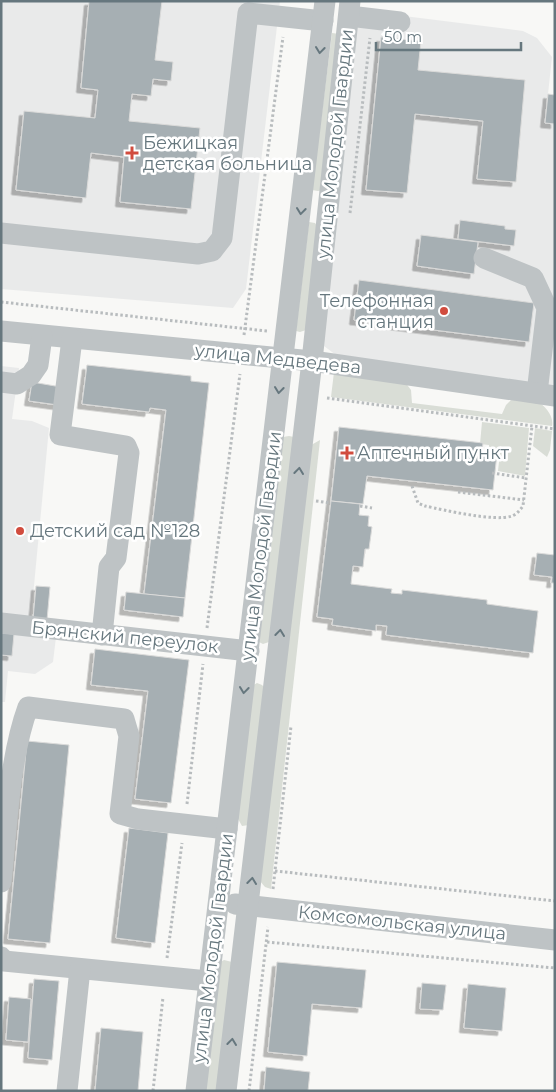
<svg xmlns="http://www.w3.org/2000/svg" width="556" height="1092" font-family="Montserrat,sans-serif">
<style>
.built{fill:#e9eaea}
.green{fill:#d9ddd6}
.building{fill:#a6afb3;stroke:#dadad9;filter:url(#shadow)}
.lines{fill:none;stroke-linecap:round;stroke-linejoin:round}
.path{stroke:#b8bcbe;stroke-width:3;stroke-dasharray:2.5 2.5;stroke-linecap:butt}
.minor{stroke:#bec3c5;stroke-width:21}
.oneway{stroke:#66777e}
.poi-dot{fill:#d14c3e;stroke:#fff;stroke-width:2}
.labels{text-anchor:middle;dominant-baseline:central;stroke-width:5;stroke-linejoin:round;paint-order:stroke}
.poi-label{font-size:18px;fill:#66777e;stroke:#fff;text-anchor:start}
.street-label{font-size:18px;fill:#66777e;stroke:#fff}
</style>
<defs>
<filter id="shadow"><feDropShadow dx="-4.5" dy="4.5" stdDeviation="0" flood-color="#0004"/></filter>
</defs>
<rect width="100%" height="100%" fill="#f8f8f6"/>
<g class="built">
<polygon points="1,1 280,1 246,289 233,308 1,289"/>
<polygon points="356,10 523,31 537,38 552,57 548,94 555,95 555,389 336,355 324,346 324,323"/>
<polygon points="1,366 19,368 12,419 32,421 49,428 31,617 1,613"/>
<polygon points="1,630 56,637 53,662 35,674 8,671 5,702 1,702"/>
</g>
<g class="green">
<polygon points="332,33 340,34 322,190 318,191 312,190"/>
<polygon points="309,222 315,223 319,229 306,330 300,332 296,331"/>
<path d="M334,372L405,382L411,390L412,403L502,414L506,405L511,400H537C545,407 554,415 552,426L331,397Z"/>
<polygon points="482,422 529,428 525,476 498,471 500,453 489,451 489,445 480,444"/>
<polygon points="535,428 552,431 550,450 547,457 533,446"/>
<polygon points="289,436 294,437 269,642 263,644 259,642 283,437"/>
<polygon points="320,440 271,889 265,887 260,881 306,448"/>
<polygon points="257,683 262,685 266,689 249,825 242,826 237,817 252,686"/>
<polygon points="224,960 232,962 221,1091 203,1091 219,963"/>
</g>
<g class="building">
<polygon points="89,1 162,1 155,60 173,62 171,81 153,79 151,96 132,94 129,121 200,128 191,209 120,202 124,157 91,153 86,198 16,190 24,111 95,118 98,90 81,88"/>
<polygon points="381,37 421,41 418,70 525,80 516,182 477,179 483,121 415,114 407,193 366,190"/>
<polygon points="548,94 555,95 555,124 545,123"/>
<polygon points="460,220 505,226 505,229 516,230 514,246 458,239"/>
<polygon points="421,235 478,242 474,274 417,266"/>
<polygon points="359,280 534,303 529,342 354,320"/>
<polygon points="87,365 191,376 191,381 209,383 185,598 144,594 166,410 150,408 149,412 82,404"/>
<polygon points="32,382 61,387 58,405 29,401"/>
<polygon points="339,427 483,443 482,452 497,454 493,490 367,476 363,504 331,501"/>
<polygon points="331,501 360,504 359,515 369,516 368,526 372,527 369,549 365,549 363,567 353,566 351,584 392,589 391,593 402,594 402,590 487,600 487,604 538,611 533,653 386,635 387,626 376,625 376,631 332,625 333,619 317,617"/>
<polygon points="537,553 555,555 555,583 551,583 552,577 534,575"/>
<polygon points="36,586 50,587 47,620 33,619"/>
<polygon points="126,592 185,598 183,617 124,610"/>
<polygon points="1,633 14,634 12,656 1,655"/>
<polygon points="95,649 189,660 171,803 135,799 148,691 91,685"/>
<polygon points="27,741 69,745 50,943 8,939"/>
<polygon points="129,828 168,833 155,943 116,938"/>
<polygon points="277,962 366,970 362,1008 312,1004 307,1056 268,1052"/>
<polygon points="34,979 59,981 52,1060 28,1058"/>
<polygon points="422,983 446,985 443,1010 420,1009"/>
<polygon points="468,984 506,988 502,1031 464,1028"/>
<polygon points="9,997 31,999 28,1042 6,1040"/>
<polygon points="101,1028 143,1032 138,1091 95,1091"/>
<polygon points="266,1067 310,1072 308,1091 264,1091"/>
</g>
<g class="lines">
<g class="path">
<polyline points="350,213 370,38"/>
<polyline points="1,302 267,331"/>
<polyline points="244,335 283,37"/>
<polyline points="327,398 555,429"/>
<polyline points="492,473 526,478"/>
<path d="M412,486L418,503L425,506C444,510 495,522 512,516C517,514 520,510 523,506L532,426"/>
<polyline points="458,492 524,500"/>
<polyline points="316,501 331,503"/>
<polyline points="360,506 372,508"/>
<polyline points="207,628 240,374"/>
<polyline points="187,804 203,664"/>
<polyline points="275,871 555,901"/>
<polyline points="273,889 291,726"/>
<polyline points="267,942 555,968"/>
<polyline points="167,958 182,843"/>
<polyline points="153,1091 163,997"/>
<polyline points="249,1091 268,927"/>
</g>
<g class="minor">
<polyline points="349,16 400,22"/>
<polyline points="1,233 198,254 212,251 222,238 248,13 323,21"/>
<polyline points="484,258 533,278 547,308 537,393"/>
<polyline points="1,331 312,361 555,396"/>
<polyline points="72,339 60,435 126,446 129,453 116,558 109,567 102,635"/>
<polyline points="1,382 17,384 31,375 38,365 42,336"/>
<polyline points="1,623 249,651"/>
<path d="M1,882C7,826 9,759 28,707L124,719L129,736L120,814L138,819L227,829"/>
<polyline points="235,904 555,940"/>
<polyline points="1,957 4,961 208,981"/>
<polyline points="67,1091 80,969"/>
<polyline points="196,1091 325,1"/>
<polyline points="226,1091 312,361 350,1"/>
</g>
</g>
<defs><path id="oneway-chevron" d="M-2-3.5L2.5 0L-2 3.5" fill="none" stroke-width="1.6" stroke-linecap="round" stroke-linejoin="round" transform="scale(1.25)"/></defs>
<g class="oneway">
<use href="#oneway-chevron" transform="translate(320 50) rotate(97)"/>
<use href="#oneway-chevron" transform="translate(301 211) rotate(97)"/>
<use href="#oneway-chevron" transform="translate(279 390) rotate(97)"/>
<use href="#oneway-chevron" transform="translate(299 471) rotate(-83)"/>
<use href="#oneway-chevron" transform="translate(280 633) rotate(-83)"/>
<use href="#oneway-chevron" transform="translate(244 690) rotate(97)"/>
<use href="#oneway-chevron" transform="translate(252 881) rotate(-83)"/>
<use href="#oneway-chevron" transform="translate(232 1042) rotate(-83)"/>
</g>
<g class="poi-dot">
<path d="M129.5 145.5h5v5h5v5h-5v5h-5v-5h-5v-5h5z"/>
<circle cx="444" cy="311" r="5"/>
<path d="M344.5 445.5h5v5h5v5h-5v5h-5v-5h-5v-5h5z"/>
<circle cx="20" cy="531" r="5"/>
</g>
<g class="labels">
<g class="poi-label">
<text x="143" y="143">Бежицкая<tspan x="143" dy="21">детская больница</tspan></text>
<text x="434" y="301" text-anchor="end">Телефонная<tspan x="434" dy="21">станция</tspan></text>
<text x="357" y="453">Аптечный пункт</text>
<text x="30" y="531">Детский сад №128</text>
</g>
<g class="street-label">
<text transform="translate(335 144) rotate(-84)">улица Молодой Гвардии</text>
<text transform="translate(278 359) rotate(6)">улица Медведева</text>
<text transform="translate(261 546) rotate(-83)">улица Молодой Гвардии</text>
<text transform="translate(125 637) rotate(6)">Брянский переулок</text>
<text transform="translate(402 923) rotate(6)">Комсомольская улица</text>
<text transform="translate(213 948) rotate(-83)">улица Молодой Гвардии</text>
</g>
</g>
<rect width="556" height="1092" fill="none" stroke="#66777e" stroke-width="5"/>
<path d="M376 42v8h145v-8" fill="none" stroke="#66777e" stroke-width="2.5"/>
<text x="384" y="42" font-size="15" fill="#66777e" stroke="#ffffff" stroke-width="4" paint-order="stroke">50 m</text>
</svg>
